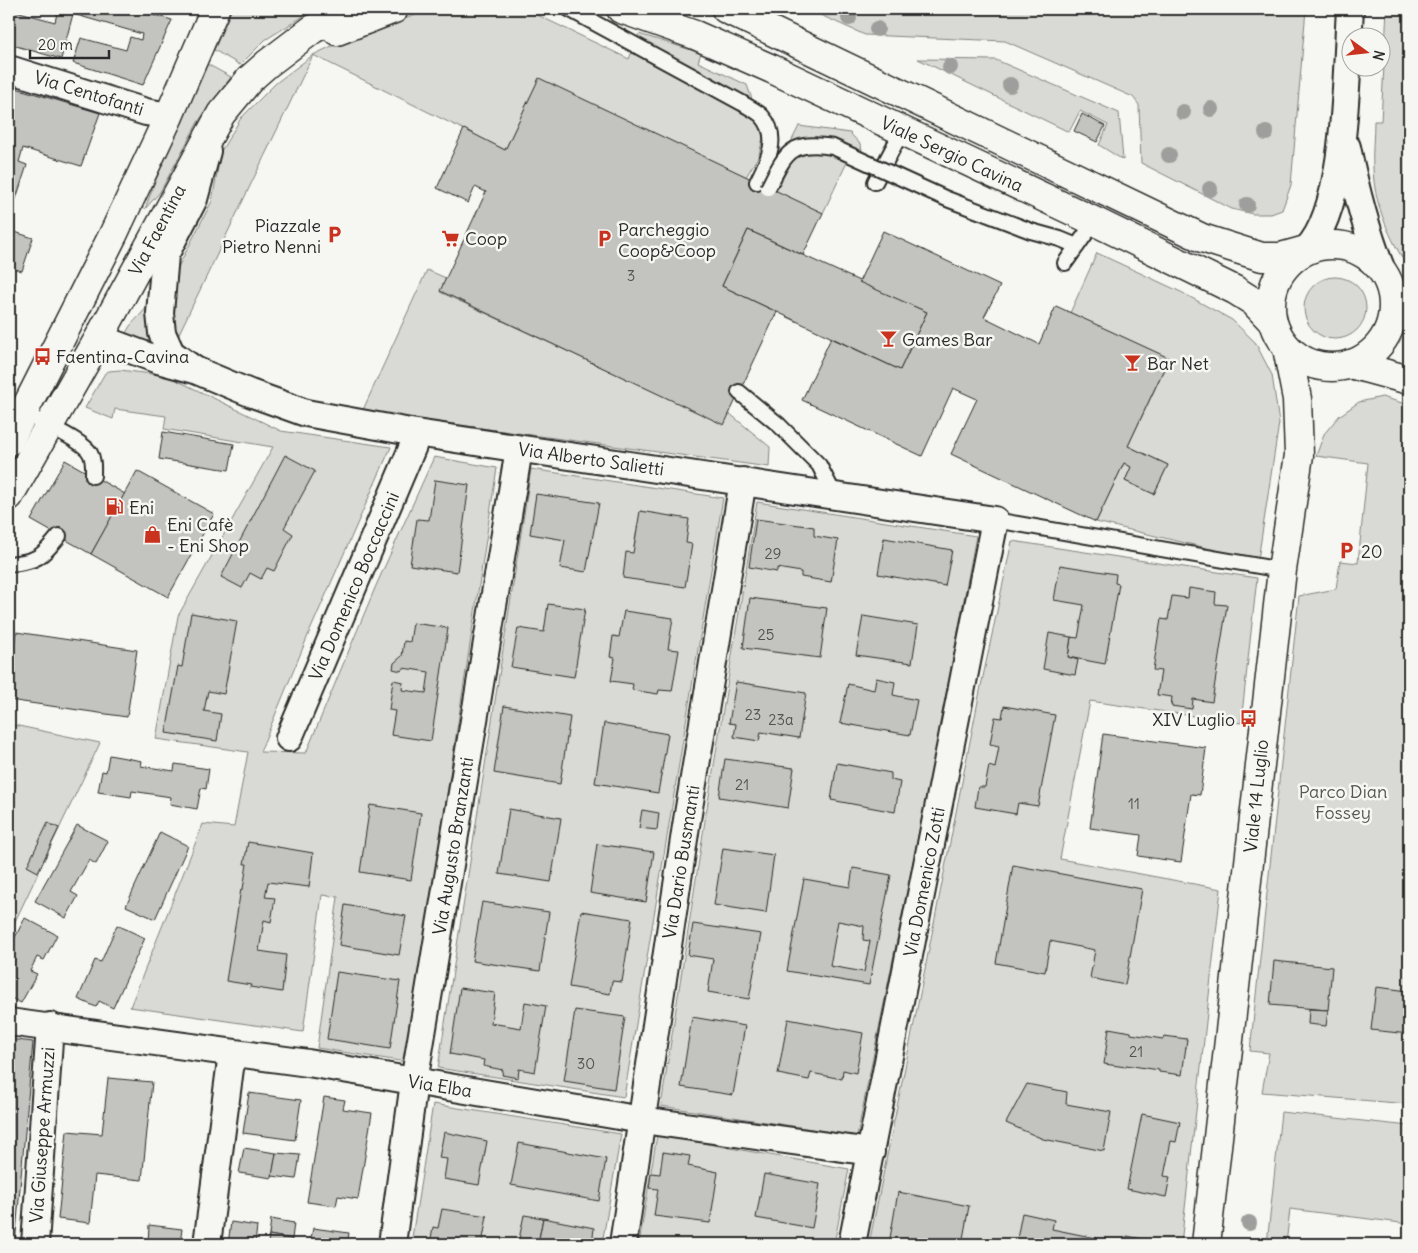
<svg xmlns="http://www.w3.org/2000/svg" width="1418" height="1253" font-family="Delius,sans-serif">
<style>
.green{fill:#d9d9d5;stroke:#828280}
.building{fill:#c3c3c0;stroke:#2b2b2b;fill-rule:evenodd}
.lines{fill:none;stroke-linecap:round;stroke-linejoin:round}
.lane-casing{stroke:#2b2b2b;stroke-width:18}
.street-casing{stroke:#2b2b2b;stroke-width:30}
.secondary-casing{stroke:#2b2b2b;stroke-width:31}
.lane{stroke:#f6f6f2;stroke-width:14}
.street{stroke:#f6f6f2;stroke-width:26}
.secondary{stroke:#f6f6f2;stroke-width:28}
.lane-bridge-casing{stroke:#2b2b2b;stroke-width:18;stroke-linecap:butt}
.lane-bridge{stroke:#f6f6f2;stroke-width:14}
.tree{fill:#9e9e9c}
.labels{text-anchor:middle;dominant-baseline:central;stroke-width:5;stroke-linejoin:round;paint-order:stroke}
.number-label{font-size:15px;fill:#515150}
.street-label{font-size:18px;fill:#2b2b2b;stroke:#f6f6f2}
.poi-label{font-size:18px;fill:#2b2b2b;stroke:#f6f6f2;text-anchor:start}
.park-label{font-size:18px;fill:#565656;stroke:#f6f6f2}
</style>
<rect width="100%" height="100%" fill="#f6f6f2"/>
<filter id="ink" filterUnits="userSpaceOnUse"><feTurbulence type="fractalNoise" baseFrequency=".02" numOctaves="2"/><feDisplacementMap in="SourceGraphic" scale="10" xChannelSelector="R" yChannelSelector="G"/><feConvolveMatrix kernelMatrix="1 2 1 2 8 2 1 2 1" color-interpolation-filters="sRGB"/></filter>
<g filter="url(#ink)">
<g class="green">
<polygon points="232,9 315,9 265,40 240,65 214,50"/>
<polygon points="433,9 525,9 629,59 639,34 701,53 698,62 747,85 764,133 759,155 746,177 539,79 505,150 313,55 174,344 170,306 175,273 212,201 221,151 241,118 276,83 313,55 351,37"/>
<polygon points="807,9 1306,9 1291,185 1282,210 1271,214 1253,214 1232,209 1141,163 1139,105 1133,97 1005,41 865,35"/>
<path d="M1387,9H1409V269C1390,239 1374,205 1373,168C1372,152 1374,136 1374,121H1381Z"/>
<polygon points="918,59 996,60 1119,113 1123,160 1099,145 1108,125 1080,111 1069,132"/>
<polygon points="207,64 231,77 198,122 160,192 145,209 154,184"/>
<polygon points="799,126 850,133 861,145 864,163 850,156 823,213 768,188"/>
<polygon points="1097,253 1181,292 1232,320 1255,342 1272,375 1279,423 1258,560 1096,522 1124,463 1131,467 1125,481 1154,494 1168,465 1128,446 1169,359 1070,313"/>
<polygon points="427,270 446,278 440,292 724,424 729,413 770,447 769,467 362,412"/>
<circle cx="1335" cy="308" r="31"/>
<polygon points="150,304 159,349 123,338 130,326"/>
<polygon points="120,370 168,376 281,431 391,447 309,633 260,752 306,753 375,588 434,457 497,468 406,1062 317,1048 338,897 322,895 303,1032 130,1007 203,824 234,827 248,752 156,739 178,616 273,447 164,429 166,416 115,409 113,419 85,408 105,373 109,371"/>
<polygon points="1382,397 1409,405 1409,1104 1262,1092 1269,1053 1250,1051 1299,596 1336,589 1340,561 1358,563 1368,463 1316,456 1324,434 1339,416 1359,402"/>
<polygon points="531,469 723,498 624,1097 438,1068"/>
<polygon points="757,502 976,536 933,763 857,1136 661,1106 706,814"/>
<polygon points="1012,541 1257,578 1241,723 1090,701 1060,859 1221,889 1181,1244 869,1244 921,989 981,686"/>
<polygon points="9,724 100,743 9,934"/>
<polygon points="433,1104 621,1134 602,1244 411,1244"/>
<polygon points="1281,1112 1409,1126 1409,1224 1290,1209 1286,1244 1267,1244"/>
<polygon points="657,1135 849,1169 834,1244 639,1244"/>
</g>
<g class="building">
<polygon points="9,9 55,22 58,9 134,9 172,20 143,85 73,63 81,38 126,50 130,37 141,40 142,34 73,14 61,59 9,44"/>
<polygon points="134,9 158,9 156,16"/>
<polygon points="539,78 823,213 803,255 748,230 722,286 777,312 724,425 440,291 486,192 475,187 468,203 437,188 464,129 505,150"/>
<polygon points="9,86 100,113 81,166 23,148 19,162 27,165 15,202 9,200"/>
<polygon points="1082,114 1105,126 1097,142 1074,131"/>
<polygon points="9,230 33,238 22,271 9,267"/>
<polygon points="748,230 927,312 900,370 722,286"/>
<polygon points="883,231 1000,286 984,317 1039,344 1056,306 1169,358 1128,446 1168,465 1154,494 1125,481 1131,467 1124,463 1096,522 951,454 977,399 953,388 922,456 802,400 831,338 900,370 927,312 859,282"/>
<polygon points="163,432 234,444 229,470 159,459"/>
<polygon points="285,455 315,471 284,528 293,534 274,571 267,568 261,579 250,573 242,588 221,577"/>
<polygon points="65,460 125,494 91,554 31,520"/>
<polygon points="137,471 214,514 168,597 91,554"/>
<polygon points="435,480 469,485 457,572 410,565 417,519 429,520"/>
<polygon points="536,494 599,503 586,572 560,568 565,540 530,534"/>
<polygon points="640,511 689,519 686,543 692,544 685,587 623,578 626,552 633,553"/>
<polygon points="756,519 814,527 814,536 838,540 831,582 801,577 801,572 777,568 777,572 749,567"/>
<polygon points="884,538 952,550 945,586 878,574"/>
<polygon points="1060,565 1116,574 1115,583 1119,584 1105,664 1068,657 1071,637 1078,638 1084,605 1054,600"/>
<polygon points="1189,588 1216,592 1215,604 1227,605 1212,702 1193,699 1192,709 1171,706 1172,697 1157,695 1161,671 1153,670 1161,619 1168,620 1172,596 1188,598"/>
<polygon points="750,598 827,608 820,658 743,648"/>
<polygon points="548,604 585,609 574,677 511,667 518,628 544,632"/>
<polygon points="624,611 673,618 668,649 679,650 672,691 659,690 658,694 632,690 633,684 611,681 615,658 610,657 613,636 619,637"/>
<polygon points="191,613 237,621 224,694 208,691 204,711 221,714 217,741 166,733 178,666 182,667"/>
<polygon points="863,616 918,625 912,663 856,655"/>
<polygon points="413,623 448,628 431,741 391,735 395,711 389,710 393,680 403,682 402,690 426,693 429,672 403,668 401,671 393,669 394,663 402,656 404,641 410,642"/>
<polygon points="16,632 137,650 127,717 9,700 9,681"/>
<polygon points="1049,633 1071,637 1068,657 1078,660 1075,675 1043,669"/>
<polygon points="876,678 895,682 893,695 917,700 910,735 840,723 848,684 874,690"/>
<polygon points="736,682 806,693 799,738 761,732 759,741 734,737 736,724 729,723"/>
<polygon points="504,706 570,717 560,784 494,773"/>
<polygon points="1004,706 1055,715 1038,806 1018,803 1016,814 975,807 978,787 985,787 989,766 995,768 999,746 990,744 995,717 1002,718"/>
<polygon points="604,723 668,734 658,793 595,783"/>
<polygon points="1103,734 1206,748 1200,795 1191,794 1181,862 1138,856 1141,835 1090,828"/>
<polygon points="109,755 142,761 141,766 174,771 175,764 209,769 206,789 201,788 197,809 170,804 171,797 132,791 131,797 98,792 102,771 106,772"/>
<polygon points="725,759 794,768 788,808 719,797"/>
<polygon points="837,763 891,773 891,780 900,782 895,812 831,800"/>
<polygon points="370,805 421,813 411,880 360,872"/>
<polygon points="509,809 561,818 551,882 499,874"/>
<polygon points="642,810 659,813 657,830 639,828"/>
<polygon points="48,823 59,828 38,872 27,866"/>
<polygon points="77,825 108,841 96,864 89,860 71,892 78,896 66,918 35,901"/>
<polygon points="160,832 188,846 155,919 126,906"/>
<polygon points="248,842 313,853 309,887 268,882 265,897 275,898 271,922 264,920 259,951 286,955 282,992 250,987 251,985 226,981 241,889 243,889 247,864 244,864"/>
<polygon points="597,844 654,852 646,902 590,893"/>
<polygon points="723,848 774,855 766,913 714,905"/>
<polygon points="1013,865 1142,889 1125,985 1090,978 1095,950 1050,941 1045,972 996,963"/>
<path d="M853,868L891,875L869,985L787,971L804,879L850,887ZM838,921L864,926L863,940L870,941L864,972L830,966Z"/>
<polygon points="482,902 549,912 540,971 472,961"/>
<polygon points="345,905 406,916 399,955 339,945"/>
<polygon points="581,911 632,919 622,982 612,981 610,994 569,987"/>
<polygon points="25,918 57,935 44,960 37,957 30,971 37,974 21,1003 9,997 9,949"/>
<polygon points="693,924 761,934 749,999 708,992 713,959 688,955"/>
<polygon points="117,925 145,938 113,1008 99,1001 96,1007 78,999 95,960 101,962"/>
<polygon points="1274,961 1332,967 1328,1010 1270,1005"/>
<polygon points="337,972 400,981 390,1049 327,1039"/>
<polygon points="1376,987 1409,991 1409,1034 1371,1030"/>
<polygon points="460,988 495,993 491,1023 521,1028 525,1002 546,1006 535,1072 519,1069 518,1078 502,1075 503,1070 483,1066 484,1060 450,1054"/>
<polygon points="1309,1009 1328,1010 1326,1026 1308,1024"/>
<polygon points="575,1010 625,1017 614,1089 564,1081"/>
<polygon points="692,1017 745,1026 733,1095 681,1087"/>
<polygon points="788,1019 863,1033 856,1073 843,1070 842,1079 811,1073 809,1080 778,1074"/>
<polygon points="1109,1028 1131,1032 1131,1034 1163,1039 1164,1036 1187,1039 1182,1075 1159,1072 1159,1070 1126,1065 1126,1067 1104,1064"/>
<polygon points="9,1039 33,1042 15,1244 9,1244"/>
<polygon points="108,1078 152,1082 142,1180 95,1175 90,1223 58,1219 67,1131 102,1134"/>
<polygon points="1027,1084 1067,1092 1066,1104 1111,1112 1104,1151 1043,1139 1006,1123"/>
<polygon points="249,1093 301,1100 295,1140 243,1133"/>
<polygon points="324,1097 345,1100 343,1109 372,1113 358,1199 338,1196 336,1206 307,1202"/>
<polygon points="1142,1114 1180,1122 1176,1142 1171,1141 1164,1176 1170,1177 1166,1197 1127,1189"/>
<polygon points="444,1132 487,1141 479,1185 444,1179 447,1159 439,1158"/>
<polygon points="519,1143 606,1159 599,1201 511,1185"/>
<polygon points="244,1148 276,1153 272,1178 239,1173"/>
<polygon points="663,1152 690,1156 688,1166 718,1172 710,1223 654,1216 658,1189 649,1188 651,1173 660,1174"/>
<polygon points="276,1153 300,1155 296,1179 272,1176"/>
<polygon points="764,1174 820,1184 812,1228 756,1218"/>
<polygon points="898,1192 969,1206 962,1244 889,1244"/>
<polygon points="442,1209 487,1216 482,1244 430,1244 433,1227 438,1228"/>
<polygon points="1022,1213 1054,1220 1052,1229 1125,1244 1127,1236 1158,1242 1158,1244 1016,1244"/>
<polygon points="524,1215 543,1218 538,1244 518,1244"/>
<polygon points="543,1218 594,1228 592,1244 538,1244"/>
<polygon points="271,1219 294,1223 292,1239 269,1235"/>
<polygon points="231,1222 257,1226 255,1244 228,1244"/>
<polygon points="149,1225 182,1229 180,1244 148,1244"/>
<polygon points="313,1228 349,1233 348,1239 357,1241 356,1244 310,1244"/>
<polygon points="269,1235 292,1239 291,1244 268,1244"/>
</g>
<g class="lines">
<defs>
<g id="lane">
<path d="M569,9L742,103C748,107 757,111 762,116C781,137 767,162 757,182"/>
<polyline points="875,182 902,131"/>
<polyline points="1031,231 1060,239 1077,246"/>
<polyline points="1065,263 1087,232 1100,224"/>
<polyline points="739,392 779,425 819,465 835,496"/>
<path d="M23,413C37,420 84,441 90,453C94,460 93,468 93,476"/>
<polyline points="995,520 1282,570"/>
<path d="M9,564C36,562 42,557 59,536"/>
</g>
<g id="street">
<polyline points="9,69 146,112 169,116"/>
<path d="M1347,147C1356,191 1365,227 1381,268"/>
<path d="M1306,250C1348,209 1346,68 1350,9"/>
<polyline points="99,338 158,360 195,370 250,393 306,413 416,433 995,520 852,1244"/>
<polyline points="192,368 171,353 162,333 160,313 165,255 194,199 207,151"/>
<polyline points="289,738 413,446 416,433"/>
<polyline points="9,1022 308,1063 642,1120 871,1152"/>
<polyline points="35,1244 50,1026"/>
<polyline points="207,1244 232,1053"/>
<polyline points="392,1244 414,1082 519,449"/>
<polyline points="623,1244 686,826 743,481"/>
</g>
<g id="secondary">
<polyline points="621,9 695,35 772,69 1100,224 1235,290 1254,302 1272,321"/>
<polyline points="726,9 1202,238 1262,257 1281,257 1306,250"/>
<polyline points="337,31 394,9"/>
<circle cx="1332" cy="306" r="61"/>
<polyline points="1350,364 1409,380"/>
<polyline points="9,441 113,235 169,116 215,9"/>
<polyline points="9,496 99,338 221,114 250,79 267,64 313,29 354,9"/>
<polyline points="1206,1244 1282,570 1299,455 1297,399 1287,348"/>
</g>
</defs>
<use href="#lane" class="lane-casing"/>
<use href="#street" class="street-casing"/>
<use href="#secondary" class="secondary-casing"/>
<use href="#lane" class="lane"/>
<use href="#street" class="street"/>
<use href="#secondary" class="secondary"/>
<defs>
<path id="lane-bridge" d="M768,188C786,153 790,140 833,147L947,199L1031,231"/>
</defs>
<use href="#lane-bridge" class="lane-bridge-casing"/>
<use href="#lane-bridge" class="lane-bridge"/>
</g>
<g class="tree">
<circle cx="849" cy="18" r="8"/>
<circle cx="877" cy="29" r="8"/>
<circle cx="950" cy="67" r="8"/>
<circle cx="1010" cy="85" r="8"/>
<circle cx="1211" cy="109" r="8"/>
<circle cx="1183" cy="112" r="8"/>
<circle cx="1266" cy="133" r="8"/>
<circle cx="1169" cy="155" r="8"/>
<circle cx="1210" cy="189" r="8"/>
<circle cx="1247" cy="205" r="8"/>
<circle cx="1249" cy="1223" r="8"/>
</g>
</g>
<defs>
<symbol id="parking-bare" viewBox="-9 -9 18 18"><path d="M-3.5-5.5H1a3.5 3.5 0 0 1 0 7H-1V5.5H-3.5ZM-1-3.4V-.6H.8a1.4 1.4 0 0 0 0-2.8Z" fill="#c8321e" stroke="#f6f6f2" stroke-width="2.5" paint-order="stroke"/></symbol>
<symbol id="supermarket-bare" viewBox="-9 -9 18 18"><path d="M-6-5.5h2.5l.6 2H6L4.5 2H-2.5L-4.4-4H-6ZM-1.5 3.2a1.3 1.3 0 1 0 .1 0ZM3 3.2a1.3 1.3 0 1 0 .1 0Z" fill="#c8321e" stroke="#f6f6f2" stroke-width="2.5" paint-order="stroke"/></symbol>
<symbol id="bar-bare" viewBox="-9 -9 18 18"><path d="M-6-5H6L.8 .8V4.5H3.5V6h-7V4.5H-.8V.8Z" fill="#c8321e" stroke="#f6f6f2" stroke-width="2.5" paint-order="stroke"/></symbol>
<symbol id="bus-bare" viewBox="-9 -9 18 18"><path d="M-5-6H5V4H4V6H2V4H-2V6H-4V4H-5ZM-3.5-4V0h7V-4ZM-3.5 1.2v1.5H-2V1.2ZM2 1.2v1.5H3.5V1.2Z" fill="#c8321e" stroke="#f6f6f2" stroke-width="2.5" paint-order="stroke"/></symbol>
<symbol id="fuel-bare" viewBox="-9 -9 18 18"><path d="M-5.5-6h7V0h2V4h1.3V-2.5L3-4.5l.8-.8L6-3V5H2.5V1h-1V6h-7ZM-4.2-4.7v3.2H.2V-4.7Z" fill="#c8321e" stroke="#f6f6f2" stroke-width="2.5" paint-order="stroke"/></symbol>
<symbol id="shop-bare" viewBox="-9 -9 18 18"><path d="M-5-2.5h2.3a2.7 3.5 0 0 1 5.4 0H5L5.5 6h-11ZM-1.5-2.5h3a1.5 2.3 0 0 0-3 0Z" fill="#c8321e" stroke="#f6f6f2" stroke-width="2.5" paint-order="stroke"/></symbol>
</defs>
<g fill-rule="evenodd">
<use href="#parking-bare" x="322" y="222" width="25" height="25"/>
<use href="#supermarket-bare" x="438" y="226" width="25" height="25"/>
<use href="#parking-bare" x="592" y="226" width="25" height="25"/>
<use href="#bar-bare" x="876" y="326" width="25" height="25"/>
<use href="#bus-bare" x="30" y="344" width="25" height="25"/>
<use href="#bar-bare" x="1120" y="350" width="25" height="25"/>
<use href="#fuel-bare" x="102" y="494" width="25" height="25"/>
<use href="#shop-bare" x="140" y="522" width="25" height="25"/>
<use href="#parking-bare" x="1334" y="538" width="25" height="25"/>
<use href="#bus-bare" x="1236" y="706" width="25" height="25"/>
</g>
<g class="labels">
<g class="number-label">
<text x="631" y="275">3</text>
<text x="773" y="553">29</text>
<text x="766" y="634">25</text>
<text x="753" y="714">23</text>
<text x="781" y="719">23a</text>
<text x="742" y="784">21</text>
<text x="1134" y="803">11</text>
<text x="1136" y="1051">21</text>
<text x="586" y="1063">30</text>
</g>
<g class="street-label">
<text transform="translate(89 93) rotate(17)">Via Centofanti</text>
<text transform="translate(952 154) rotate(25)">Viale Sergio Cavina</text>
<text transform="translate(157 230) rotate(-62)">Via Faentina</text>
<text transform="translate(591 459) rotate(8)">Via Alberto Salietti</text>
<text transform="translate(354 586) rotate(-67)">Via Domenico Boccaccini</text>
<text transform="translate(1256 796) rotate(-84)">Viale 14 Luglio</text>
<text transform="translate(453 846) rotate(-81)">Via Augusto Branzanti</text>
<text transform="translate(681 862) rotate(-81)">Via Dario Busmanti</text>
<text transform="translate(924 882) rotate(-79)">Via Domenico Zotti</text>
<text transform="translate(440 1086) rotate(9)">Via Elba</text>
<text transform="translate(42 1135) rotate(-86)">Via Giuseppe Armuzzi</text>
</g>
<g class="poi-label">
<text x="321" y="225" text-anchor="end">Piazzale<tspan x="321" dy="21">Pietro Nenni</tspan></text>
<text x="618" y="229">Parcheggio<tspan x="618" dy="21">Coop&amp;Coop</tspan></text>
<text x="465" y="238">Coop</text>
<text x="902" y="339">Games Bar</text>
<text x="56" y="356">Faentina-Cavina</text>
<text x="1147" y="363">Bar Net</text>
<text x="129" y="507">Eni</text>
<text x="167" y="524">Eni Cafè<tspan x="167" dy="21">- Eni Shop</tspan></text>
<text x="1361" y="551">20</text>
<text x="1235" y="719" text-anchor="end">XIV Luglio</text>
</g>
<g class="park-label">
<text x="1343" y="791">Parco Dian<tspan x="1343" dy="21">Fossey</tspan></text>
</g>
</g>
<rect width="1418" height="1253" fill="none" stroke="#f6f6f2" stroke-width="30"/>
<rect x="15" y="15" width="1388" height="1223" fill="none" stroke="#2b2b2b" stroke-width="2" filter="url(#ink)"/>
<g transform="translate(1366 52) rotate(105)"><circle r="24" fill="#f6f6f2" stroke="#a5a5a2"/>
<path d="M0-4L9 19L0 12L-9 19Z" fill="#c8321e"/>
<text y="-8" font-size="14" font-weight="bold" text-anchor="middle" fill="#2b2b2b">N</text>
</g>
<path d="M30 50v8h79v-8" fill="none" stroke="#2b2b2b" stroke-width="2.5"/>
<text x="38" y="50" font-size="15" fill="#2b2b2b" stroke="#f6f6f2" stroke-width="4" paint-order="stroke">20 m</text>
</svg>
